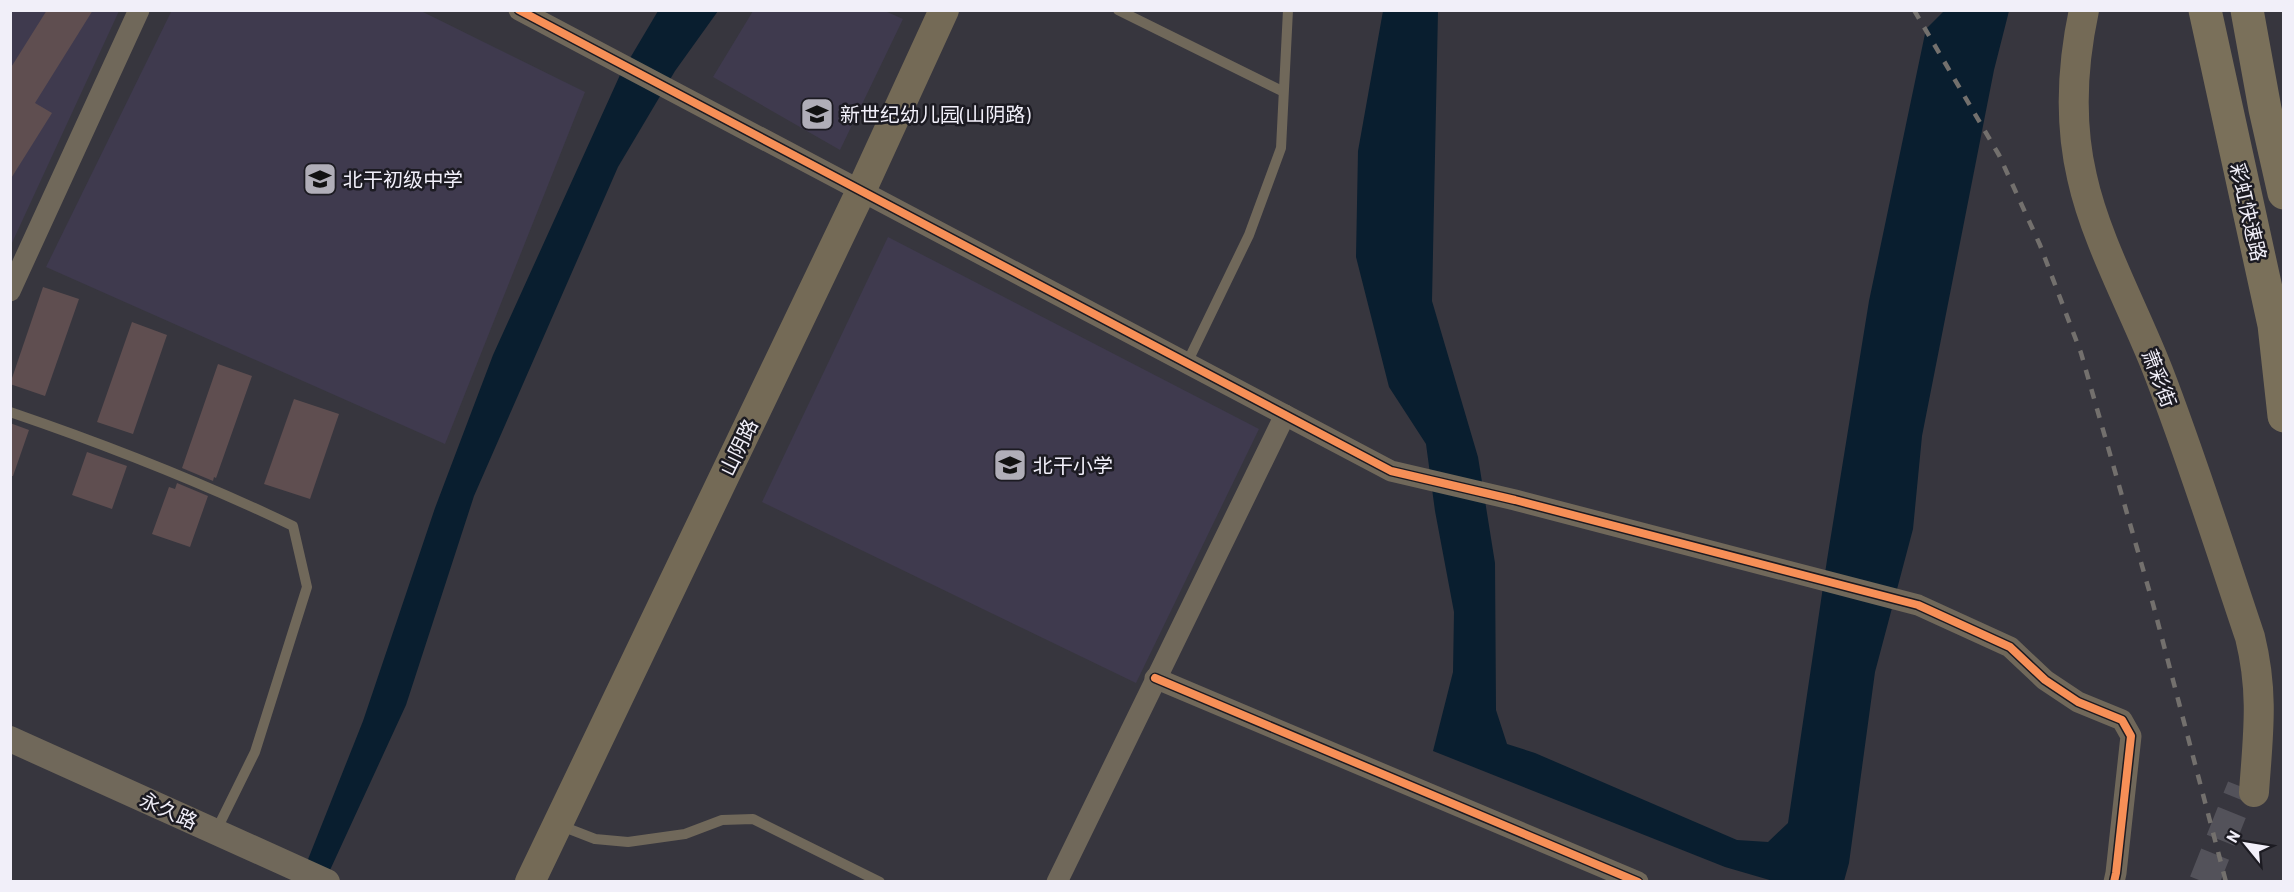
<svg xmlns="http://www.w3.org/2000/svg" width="2294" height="892" font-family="Barlow,'Noto Sans SC',sans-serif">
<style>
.built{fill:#3f3a4e}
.water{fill:#091e2f}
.building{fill:#5f4e50}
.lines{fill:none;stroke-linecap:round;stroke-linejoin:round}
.secondary-tunnel{stroke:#53525a;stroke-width:30;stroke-dasharray:30 15;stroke-linecap:butt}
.service{stroke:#70685a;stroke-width:10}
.minor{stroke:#70685a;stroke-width:21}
.tertiary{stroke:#70685a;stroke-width:26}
.secondary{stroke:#746a56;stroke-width:30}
.trunk{stroke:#7a705a;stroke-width:33}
.rail{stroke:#73706d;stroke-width:4.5;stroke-dasharray:10 10;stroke-linecap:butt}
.cycleway-casing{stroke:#1c1b22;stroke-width:11}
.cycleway{stroke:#f78f57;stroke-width:8}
.labels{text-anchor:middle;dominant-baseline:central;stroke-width:5;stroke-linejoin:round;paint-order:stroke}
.poi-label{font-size:20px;fill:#f1eff9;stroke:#1c1b22;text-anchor:start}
.street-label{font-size:20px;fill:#f1eff9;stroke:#1c1b22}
</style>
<rect width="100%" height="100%" fill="#37363e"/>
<g class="built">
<polygon points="172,10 421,11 585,92 445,444 46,267"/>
<polygon points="11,11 119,11 11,245"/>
<polygon points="753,11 885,11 903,19 840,150 713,77"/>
<polygon points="888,237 1259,429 1136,683 762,502"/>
</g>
<g class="water">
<polygon points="658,11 718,11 675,71 618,167 474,496 406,705 325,881 299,882 363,721 435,508 493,355 620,75"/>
<polygon points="1383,11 1438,11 1432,301 1478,457 1495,563 1496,710 1507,744 1535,753 1737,840 1768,842 1788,823 1827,560 1869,301 1926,29 1944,11 2009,11 1994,70 1922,436 1913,529 1875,672 1849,863 1844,881 1773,881 1725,867 1433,751 1453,672 1454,612 1435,511 1426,444 1389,387 1356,257 1358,151"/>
</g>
<g class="building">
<polygon points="47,10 93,10 35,103 52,113 10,180 10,69"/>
<polygon points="43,287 79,299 45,396 10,384"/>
<polygon points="132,322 167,335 133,434 97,422"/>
<polygon points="218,364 252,376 216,478 214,477 213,481 182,468"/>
<polygon points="294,399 339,414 310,499 264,484"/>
<polygon points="10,423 29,430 13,476 10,476"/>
<polygon points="87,452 127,466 112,509 72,495"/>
<polygon points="177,483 208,496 190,547 152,534 169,487 175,489"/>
</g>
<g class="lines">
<polyline class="secondary-tunnel" points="2204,882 2242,787"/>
<g class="service">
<polyline points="1118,10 1282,91"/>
<polyline points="1187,363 1249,235 1281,148 1288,10"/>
<path d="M10,412C107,445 201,482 293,526L307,587L255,752L216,831"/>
<polyline points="559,825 595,839 628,842 685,834 722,820 753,819 880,882"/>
</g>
<g class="minor">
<polyline points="519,10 1391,471 1515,500 1918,605 2010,647 2045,680 2078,702 2122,720 2131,736 2116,873 2114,882"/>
<polyline points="10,291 139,10"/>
<polyline points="1155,678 1638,882"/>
<polyline points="1057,882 1285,415"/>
</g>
<polyline class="tertiary" points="10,739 327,882"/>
<g class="secondary">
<path d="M2084,10C2072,66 2069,121 2082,177C2096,241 2134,309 2158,371C2192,459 2220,548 2250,637C2264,694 2258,735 2254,792"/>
<polyline points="530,882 861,191 944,10"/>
</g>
<g class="trunk">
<polyline points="2205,10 2274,325 2284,416"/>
<polyline points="2247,10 2265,109 2284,193"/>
</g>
<polyline class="rail" points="1914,10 1999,155 2040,245 2081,353 2153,604 2226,882"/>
<defs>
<g id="cycleway">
<polyline points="519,10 1391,471 1515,500 1918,605 2010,647 2045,680 2078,702 2122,720 2131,736 2116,873 2114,882"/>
<polyline points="1155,678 1638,882"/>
</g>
</defs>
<use href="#cycleway" class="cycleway-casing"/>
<use href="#cycleway" class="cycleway"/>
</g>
<defs>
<symbol id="school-square" viewBox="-11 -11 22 22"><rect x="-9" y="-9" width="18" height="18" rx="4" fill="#b0aeb8" stroke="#1c1b22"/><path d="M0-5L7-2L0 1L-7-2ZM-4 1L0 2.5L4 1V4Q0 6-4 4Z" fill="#111"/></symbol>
</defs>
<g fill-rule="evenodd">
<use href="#school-square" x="798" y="95" width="38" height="38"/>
<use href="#school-square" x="301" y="160" width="38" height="38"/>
<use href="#school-square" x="991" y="446" width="38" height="38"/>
</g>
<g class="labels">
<g class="poi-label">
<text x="840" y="114">新世纪幼儿园(山阴路)</text>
<text x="343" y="179">北干初级中学</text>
<text x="1033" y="465">北干小学</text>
</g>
<g class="street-label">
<text transform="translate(2249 212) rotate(77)">彩虹快速路</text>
<text transform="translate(2160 378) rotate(69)">萧彩街</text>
<text transform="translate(738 447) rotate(-64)">山阴路</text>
<text transform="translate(169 810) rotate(24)">永久路</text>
</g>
</g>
<rect width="2294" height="892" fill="none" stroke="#f1eff9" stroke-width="24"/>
<g transform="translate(2246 844) rotate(300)" stroke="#1c1b22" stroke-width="4.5" paint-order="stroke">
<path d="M0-4.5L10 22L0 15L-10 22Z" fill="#f1eff9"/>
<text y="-9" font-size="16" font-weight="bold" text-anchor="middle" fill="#f1eff9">N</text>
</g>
</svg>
